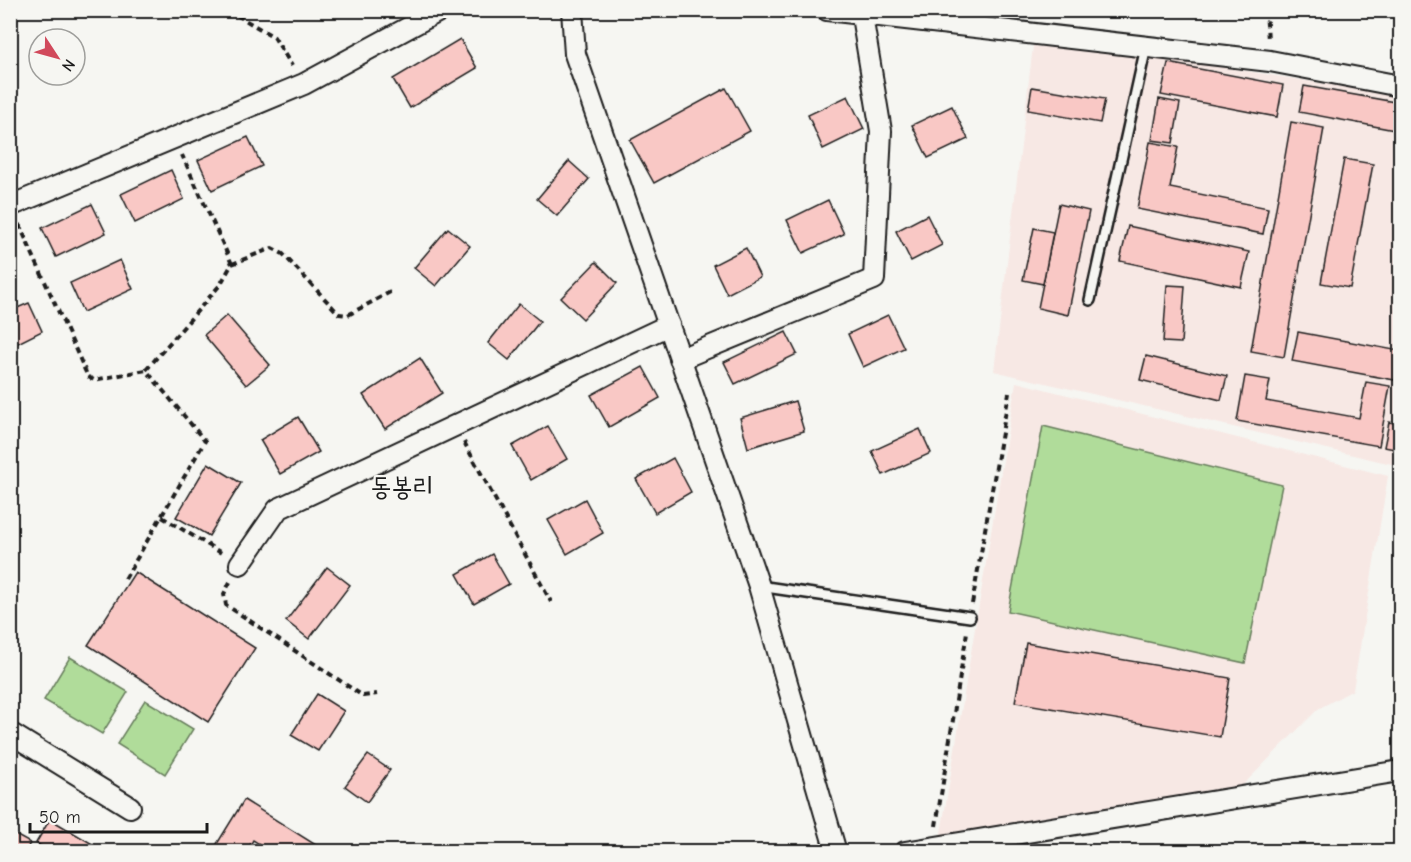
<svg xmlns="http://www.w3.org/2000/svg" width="1411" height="862" font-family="'Comic Neue','Poor Story',sans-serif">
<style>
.built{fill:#f7e8e4}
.green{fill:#b0dc9a;stroke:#667c5b;stroke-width:1.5}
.building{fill:#f9c8c5;stroke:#1c1c1c;stroke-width:1.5}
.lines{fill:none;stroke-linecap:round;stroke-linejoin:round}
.lane-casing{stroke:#1c1c1c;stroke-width:14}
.street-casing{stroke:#1c1c1c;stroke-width:24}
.path{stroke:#1c1c1c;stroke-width:4;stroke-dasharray:6 4.5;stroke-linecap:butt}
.lane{stroke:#f6f6f2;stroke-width:9}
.street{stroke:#f6f6f2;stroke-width:20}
.labels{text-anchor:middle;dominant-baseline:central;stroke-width:4.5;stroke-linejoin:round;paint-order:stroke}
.quarter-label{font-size:26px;fill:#1c1c1c;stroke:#f6f6f2}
</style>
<rect width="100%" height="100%" fill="#f6f6f2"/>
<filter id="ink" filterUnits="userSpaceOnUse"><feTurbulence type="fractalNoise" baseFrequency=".0167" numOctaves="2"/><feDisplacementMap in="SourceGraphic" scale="12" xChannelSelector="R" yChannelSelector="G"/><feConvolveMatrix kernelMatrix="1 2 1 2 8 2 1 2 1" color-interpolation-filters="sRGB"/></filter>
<g filter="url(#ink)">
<g class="built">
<polygon points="1033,46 1154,56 1400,96 1400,466 994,371"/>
<polygon points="1016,382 1388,476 1353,690 1318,709 1238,790 940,839"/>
</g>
<g class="green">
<polygon points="1043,426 1282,485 1245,663 1008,611"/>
<polygon points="70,657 128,692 102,734 44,700"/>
<polygon points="145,700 193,729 165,774 117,744"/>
</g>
<g class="building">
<polygon points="460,39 477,68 410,108 393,79"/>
<polygon points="1168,63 1283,85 1277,117 1161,95"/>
<polygon points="1304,86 1400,103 1400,131 1299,112"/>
<polygon points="1032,87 1105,99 1100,123 1028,110"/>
<polygon points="726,88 750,131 654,183 630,140"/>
<polygon points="848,96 864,129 823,149 808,115"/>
<polygon points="1159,99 1180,103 1173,143 1152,140"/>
<polygon points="952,106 968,139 928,158 912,125"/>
<polygon points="1291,122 1324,128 1284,357 1251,351"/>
<polygon points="248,137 262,166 212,190 198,160"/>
<polygon points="1150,142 1178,147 1170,188 1268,208 1263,234 1137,209"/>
<polygon points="1344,159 1373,164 1350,288 1321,283"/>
<polygon points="569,161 589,179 557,216 537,199"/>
<polygon points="171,170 184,199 135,223 121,194"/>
<polygon points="828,200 844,234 803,253 787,220"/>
<polygon points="92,204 106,233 56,257 42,228"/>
<polygon points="1059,204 1089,211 1068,315 1038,308"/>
<polygon points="927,215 942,245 911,261 896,231"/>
<polygon points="1128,226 1249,252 1241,287 1120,261"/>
<polygon points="448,228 470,246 436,286 414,268"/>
<polygon points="1034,228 1053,232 1043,284 1023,280"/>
<polygon points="746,248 760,277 727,294 713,265"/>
<polygon points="120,260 133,289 83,312 70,283"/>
<polygon points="596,262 617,283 583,319 561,298"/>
<polygon points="1167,285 1185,286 1181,343 1163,342"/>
<polygon points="29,303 42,331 10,347 10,311"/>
<polygon points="519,304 540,321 509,360 488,343"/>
<polygon points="227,315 270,365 246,385 204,335"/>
<polygon points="888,315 904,348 863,367 848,334"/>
<polygon points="786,332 797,354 735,384 724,362"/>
<polygon points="1298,332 1400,351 1400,381 1292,361"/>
<polygon points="1146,356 1227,376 1221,400 1140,380"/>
<polygon points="420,358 442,393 385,429 363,395"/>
<polygon points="643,367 660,398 609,427 591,395"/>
<polygon points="1245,376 1270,380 1266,401 1359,418 1366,382 1390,386 1379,446 1237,421"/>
<polygon points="795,401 804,431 748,448 740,418"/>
<polygon points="298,417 319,452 280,474 260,440"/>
<polygon points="1389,422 1400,424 1400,450 1384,447"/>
<polygon points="548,426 567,459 531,480 512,446"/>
<polygon points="920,429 931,453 883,475 872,451"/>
<polygon points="673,458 691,492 655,513 636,479"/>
<polygon points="208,463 241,483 209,536 176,517"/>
<polygon points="585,499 603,533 567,554 548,520"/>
<polygon points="492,554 509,584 474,604 457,574"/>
<polygon points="327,567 350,585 309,639 286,621"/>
<polygon points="135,572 255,648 208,722 88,645"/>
<polygon points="1026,643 1230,678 1220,737 1015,702"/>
<polygon points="317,694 344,711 318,751 291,735"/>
<polygon points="368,755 390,770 367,802 345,786"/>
<polygon points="244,800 319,847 316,852 272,852 253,840 246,852 212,852"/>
<polygon points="50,819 106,852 51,852 36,843"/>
<polygon points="10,832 30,843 25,852 10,852"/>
</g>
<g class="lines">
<defs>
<g id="lane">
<polyline points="1090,300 1146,47"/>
<polyline points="759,586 970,617"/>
</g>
<g id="street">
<polyline points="572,10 575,54 759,586 836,852"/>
<polyline points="827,10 1270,61 1400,86"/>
<polyline points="10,206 304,84 441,10"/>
<polyline points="680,359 874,279 881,131 862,16"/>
<polyline points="240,564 278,509 669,325"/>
<polyline points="10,733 130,807"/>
<polyline points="905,852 1400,771"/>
</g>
</defs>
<use href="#lane" class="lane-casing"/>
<use href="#street" class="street-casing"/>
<g class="path">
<polyline points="228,10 274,37 292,66"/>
<polyline points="1266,10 1268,40"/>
<polyline points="19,224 88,377 94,380 146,370"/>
<polyline points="232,264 272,248 283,254 339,314 348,315 392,291"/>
<polyline points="464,442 551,602"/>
<polyline points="162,517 223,554"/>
<polyline points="125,579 205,441 146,370 220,285 232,264 182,155"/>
<polyline points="230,582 224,594 226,605 363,696 377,694"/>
<polyline points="972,604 1009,393"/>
<polyline points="936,826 967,632"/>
</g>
<use href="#lane" class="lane"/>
<use href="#street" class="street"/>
</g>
</g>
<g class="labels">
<g class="quarter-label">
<text x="402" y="487">동봉리</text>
</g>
</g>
<rect width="1411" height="862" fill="none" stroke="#f6f6f2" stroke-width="36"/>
<rect x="18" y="18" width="1375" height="826" fill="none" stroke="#1c1c1c" stroke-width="2" filter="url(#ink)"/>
<g transform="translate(57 57) rotate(126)"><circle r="28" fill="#f6f6f2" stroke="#9f9f9c" stroke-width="1.5"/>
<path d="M0-4.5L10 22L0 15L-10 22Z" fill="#d1495b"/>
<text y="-9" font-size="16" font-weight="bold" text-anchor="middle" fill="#1c1c1c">N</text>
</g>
<path d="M30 823v9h177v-9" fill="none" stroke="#1c1c1c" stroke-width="3"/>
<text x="39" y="823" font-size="18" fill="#1c1c1c" stroke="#f6f6f2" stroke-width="4.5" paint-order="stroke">50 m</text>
</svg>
